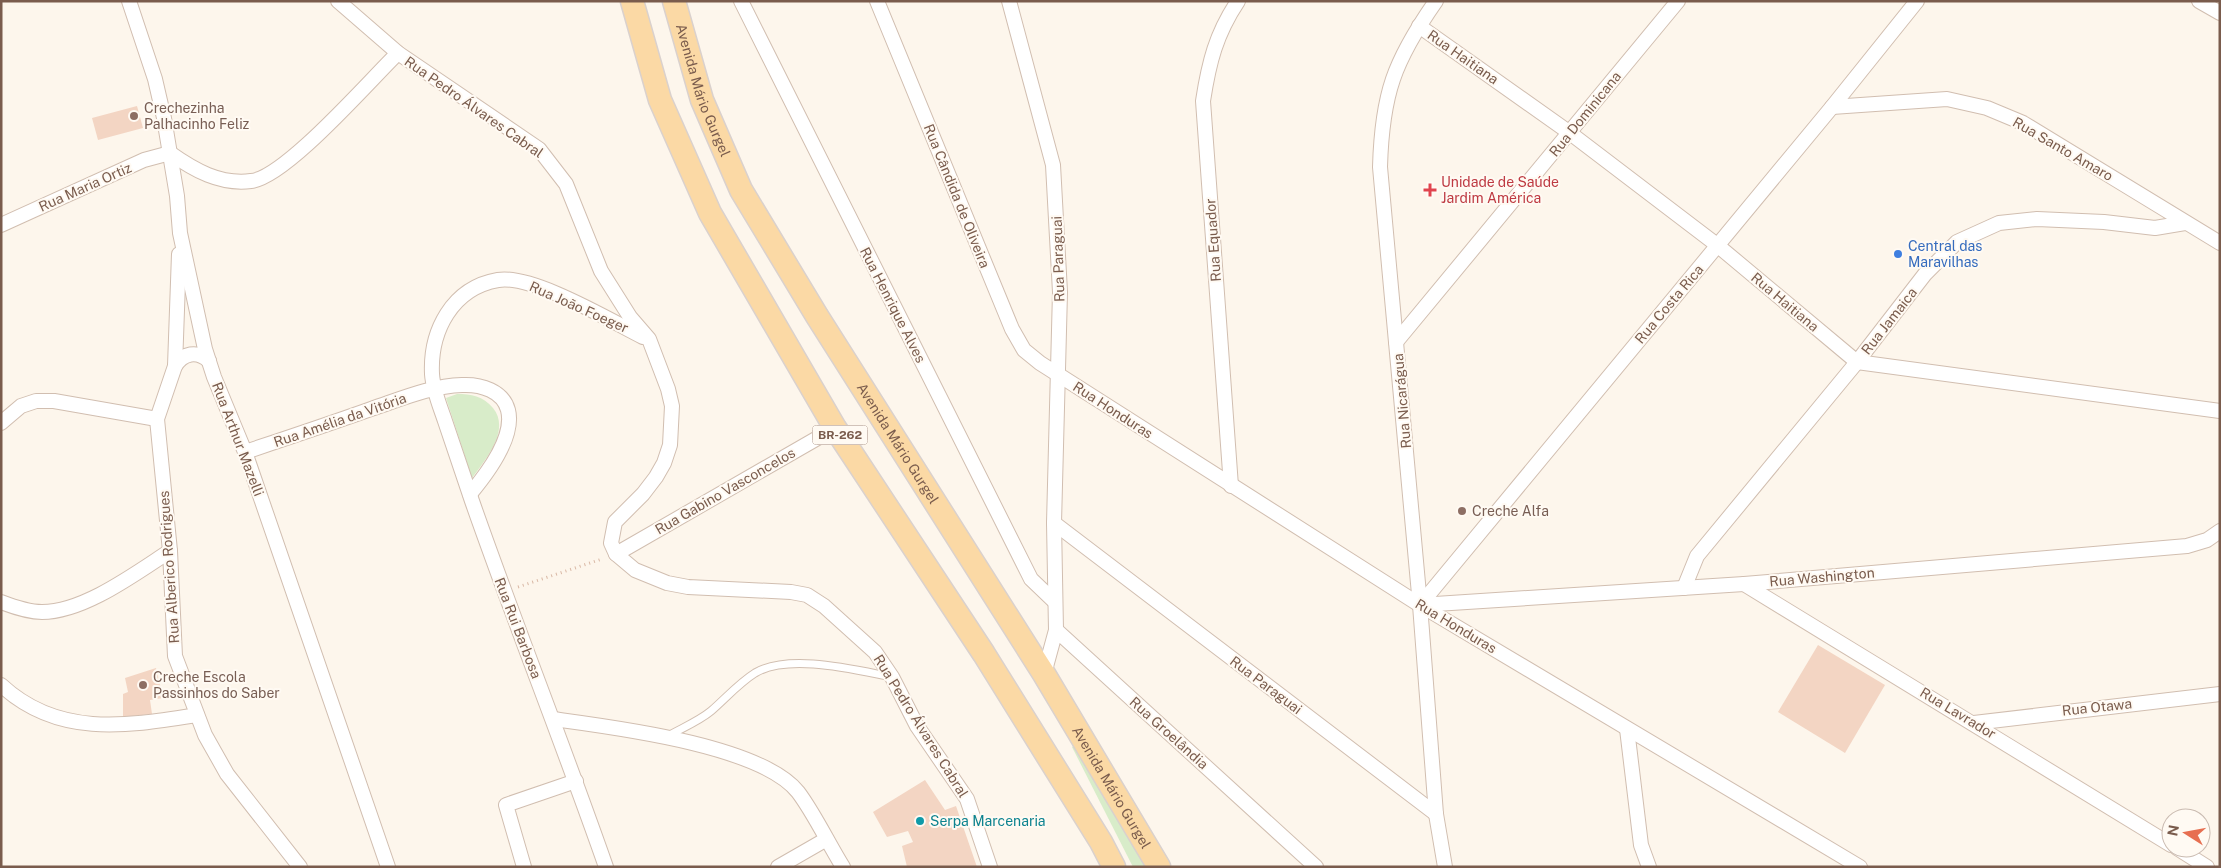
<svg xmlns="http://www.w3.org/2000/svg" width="2221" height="868" font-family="'Public Sans',sans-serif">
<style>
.green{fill:#d8ecc9}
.building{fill:#f3d5c3}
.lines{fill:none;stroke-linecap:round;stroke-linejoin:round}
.lane-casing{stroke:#d1beb0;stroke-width:9}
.street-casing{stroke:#d1beb0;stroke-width:16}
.primary-casing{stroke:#dad1cd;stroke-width:25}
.path{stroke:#d9b8a5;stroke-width:3;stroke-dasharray:1 4;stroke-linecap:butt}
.lane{stroke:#fff;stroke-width:7}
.street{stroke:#fff;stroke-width:14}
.primary{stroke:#fbd9a5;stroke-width:22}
.education-dot{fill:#8d6e63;stroke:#fffaf3;stroke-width:2}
.health-dot{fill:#e0444e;stroke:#fffaf3;stroke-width:2}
.shop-dot{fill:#3f7fe0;stroke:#fffaf3;stroke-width:2}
.culture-dot{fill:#0f9aa8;stroke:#fffaf3;stroke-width:2}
.labels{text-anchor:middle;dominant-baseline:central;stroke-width:4;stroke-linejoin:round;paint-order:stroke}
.shield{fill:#fffaf3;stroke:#a28b7f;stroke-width:1}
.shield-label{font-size:12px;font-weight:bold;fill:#7a5c4d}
.street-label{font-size:14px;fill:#7a5c4d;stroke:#fffaf3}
.education-label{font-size:14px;fill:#785e54;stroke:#fffaf3;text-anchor:start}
.health-label{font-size:14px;fill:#be3a42;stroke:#fffaf3;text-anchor:start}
.shop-label{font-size:14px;fill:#366cbe;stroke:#fffaf3;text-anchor:start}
.culture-label{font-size:14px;fill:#0d838f;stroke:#fffaf3;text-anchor:start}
</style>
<rect width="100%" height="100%" fill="#fdf6ec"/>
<g class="green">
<path d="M457,394C471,394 483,396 493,408C511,430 485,460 472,478L446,398Z"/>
<polygon points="1082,740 1150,867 1133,867 1072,747"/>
</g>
<g class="building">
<polygon points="137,106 143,128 98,140 92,118"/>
<polygon points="1818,645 1885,685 1845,753 1778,712"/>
<polygon points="156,668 163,698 150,700 152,714 123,717 123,694 128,692 125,678"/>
<polygon points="925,780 945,810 956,806 977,867 907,867 902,846 913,842 908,831 887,837 873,812"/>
</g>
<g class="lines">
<defs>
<path id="lane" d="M668,736C682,728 699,721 711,711C726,698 739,683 755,673C789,653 855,670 892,677"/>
<g id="street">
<polyline points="129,1 155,79 164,118 177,196 180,233 205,349 214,377 245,452 388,867"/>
<polyline points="338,1 398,53 539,149 566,184 601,271 630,317 649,339 668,389 672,406 670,445 664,463 656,477 643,494 615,522 611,543 616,554 635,570 667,583 688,587 791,592 807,595 824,606 875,652 892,677 917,726 967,799 990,867"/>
<polyline points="741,1 1031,579 1055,602"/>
<polyline points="877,1 1012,329 1024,350 1040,363 1420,605 1860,867"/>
<polyline points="1009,1 1053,165 1060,292 1054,523 1056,630"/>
<path d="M1436,1C1394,61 1382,94 1380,167L1420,605L1436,814L1445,867"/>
<polyline points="2199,1 2220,13"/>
<polyline points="1419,26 1570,133 1717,245 1857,362 2220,411"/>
<polyline points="1832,107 1947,99 1987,108 2023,123 2220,243"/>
<path d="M170,153C194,170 220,185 251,181C285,178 370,80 398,53"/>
<polyline points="1,225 144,160 170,153"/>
<polyline points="179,254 175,366 157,419 170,551 175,656 205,735 227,774 300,867"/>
<polyline points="1396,342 1678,1"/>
<path d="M175,366C183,353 197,350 209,361"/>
<polyline points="1,423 21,406 36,401 54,401 157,419"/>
<path d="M245,452C287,438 329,424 371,409C401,399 431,386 462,385C481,384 503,391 508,410C515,437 486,475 470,494"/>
<path d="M1231,486L1203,101C1209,62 1216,34 1238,1"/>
<polyline points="1054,523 1436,814"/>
<polyline points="616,554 835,428"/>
<polyline points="1744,584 2171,845"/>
<polyline points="1684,588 1697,556 1857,362 1925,274 1957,242 1999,223 2037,219 2104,222 2155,228 2185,223"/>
<path d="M1,602C14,607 29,612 42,612C84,612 136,573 170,551"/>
<polyline points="1420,605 1744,584 2187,546 2207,540 2220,531"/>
<polyline points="1420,605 1832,107 1917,1"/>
<polyline points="1044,674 1056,630 1316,867"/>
<path d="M1,685C58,738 127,726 197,715"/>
<path d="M553,719C611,727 761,745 798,792C814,813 828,843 843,867"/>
<polyline points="1974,723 2220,694"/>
<polyline points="1627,729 1641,845 1649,867"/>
<polyline points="2177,848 2207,867"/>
<polyline points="524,867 506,805 576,781"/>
<path d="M606,867C563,744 515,624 472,501C463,475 454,448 445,421C440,406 433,390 432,374C430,331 452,288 498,280C532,274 611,321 643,337"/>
<polyline points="778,867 825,840"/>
</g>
<g id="primary">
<polyline points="632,1 660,100 710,213 835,428 984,654 1101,842 1114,867"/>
<path id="s1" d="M674,1L702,100L741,190L817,316L1044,674L1159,867"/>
</g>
</defs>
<use href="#lane" class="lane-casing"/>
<use href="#street" class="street-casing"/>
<use href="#primary" class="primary-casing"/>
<polyline class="path" points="518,587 602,559"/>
<use href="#lane" class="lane"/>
<use href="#street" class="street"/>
<use href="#primary" class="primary"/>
</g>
<g class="education-dot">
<circle cx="134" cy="116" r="5"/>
<circle cx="1462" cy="511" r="5"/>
<circle cx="143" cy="685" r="5"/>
</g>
<path class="health-dot" d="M1427.5 182.5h5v5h5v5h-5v5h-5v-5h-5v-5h5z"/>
<circle class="shop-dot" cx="1898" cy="254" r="5"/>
<circle class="culture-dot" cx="920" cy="821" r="5"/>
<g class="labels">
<rect class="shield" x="812.5" y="425.5" width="55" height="19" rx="4"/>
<g class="shield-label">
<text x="840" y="435">BR-262</text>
</g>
<g class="street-label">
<text transform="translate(1463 57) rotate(35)">Rua Haitiana</text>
<text stroke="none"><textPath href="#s1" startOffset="94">Avenida Mário Gurgel</textPath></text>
<text transform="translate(474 107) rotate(35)">Rua Pedro Álvares Cabral</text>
<text transform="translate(1585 114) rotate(-51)">Rua Dominicana</text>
<text transform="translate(2063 149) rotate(30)">Rua Santo Amaro</text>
<text transform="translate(85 187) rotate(-24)">Rua Maria Ortiz</text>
<text transform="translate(957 196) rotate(68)">Rua Cândida de Oliveira</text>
<text transform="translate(1213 240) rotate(-94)">Rua Equador</text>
<text transform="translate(1058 259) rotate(-92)">Rua Paraguai</text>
<text transform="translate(1785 302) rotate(40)">Rua Haitiana</text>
<text transform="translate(1669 304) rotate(-50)">Rua Costa Rica</text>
<text transform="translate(893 305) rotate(63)">Rua Henrique Alves</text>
<text transform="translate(579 307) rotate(24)">Rua João Foeger</text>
<text transform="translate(1889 321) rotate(-52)">Rua Jamaica</text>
<text transform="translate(1402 401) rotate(-95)">Rua Nicarágua</text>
<text transform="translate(1113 410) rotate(33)">Rua Honduras</text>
<text transform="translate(340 420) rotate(-19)">Rua Amélia da Vitória</text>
<text transform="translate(238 439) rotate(69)">Rua Arthur Mazelli</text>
<text stroke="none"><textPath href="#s1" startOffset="499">Avenida Mário Gurgel</textPath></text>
<text transform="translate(725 491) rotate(-30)">Rua Gabino Vasconcelos</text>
<text transform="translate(169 567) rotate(-94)">Rua Alberico Rodrigues</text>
<text transform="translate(1822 577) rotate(-5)">Rua Washington</text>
<text transform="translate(1456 626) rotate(31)">Rua Honduras</text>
<text transform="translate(518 628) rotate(69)">Rua Rui Barbosa</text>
<text transform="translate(1266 685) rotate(37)">Rua Paraguai</text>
<text transform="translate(2097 707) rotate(-6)">Rua Otawa</text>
<text transform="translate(1958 713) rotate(31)">Rua Lavrador</text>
<text transform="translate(921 726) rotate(58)">Rua Pedro Álvares Cabral</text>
<text transform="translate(1169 733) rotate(42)">Rua Groelândia</text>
<text stroke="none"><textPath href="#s1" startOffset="904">Avenida Mário Gurgel</textPath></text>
</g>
<g class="education-label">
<text x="144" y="108">Crechezinha<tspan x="144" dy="16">Palhacinho Feliz</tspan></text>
<text x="1472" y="511">Creche Alfa</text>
<text x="153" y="677">Creche Escola<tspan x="153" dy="16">Passinhos do Saber</tspan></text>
</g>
<g class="health-label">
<text x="1441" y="182">Unidade de Saúde<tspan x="1441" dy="16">Jardim América</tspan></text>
</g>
<g class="shop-label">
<text x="1908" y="246">Central das<tspan x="1908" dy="16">Maravilhas</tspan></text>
</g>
<g class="culture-label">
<text x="930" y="821">Serpa Marcenaria</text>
</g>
</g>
<rect width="2221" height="868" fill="none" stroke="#7a5c4d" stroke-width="5"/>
<g transform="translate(2186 833) rotate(281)"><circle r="24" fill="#fffaf3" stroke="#cabbb1"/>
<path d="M0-4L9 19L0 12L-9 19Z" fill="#e76f51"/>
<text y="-8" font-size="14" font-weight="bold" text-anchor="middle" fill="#7a5c4d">N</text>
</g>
</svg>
